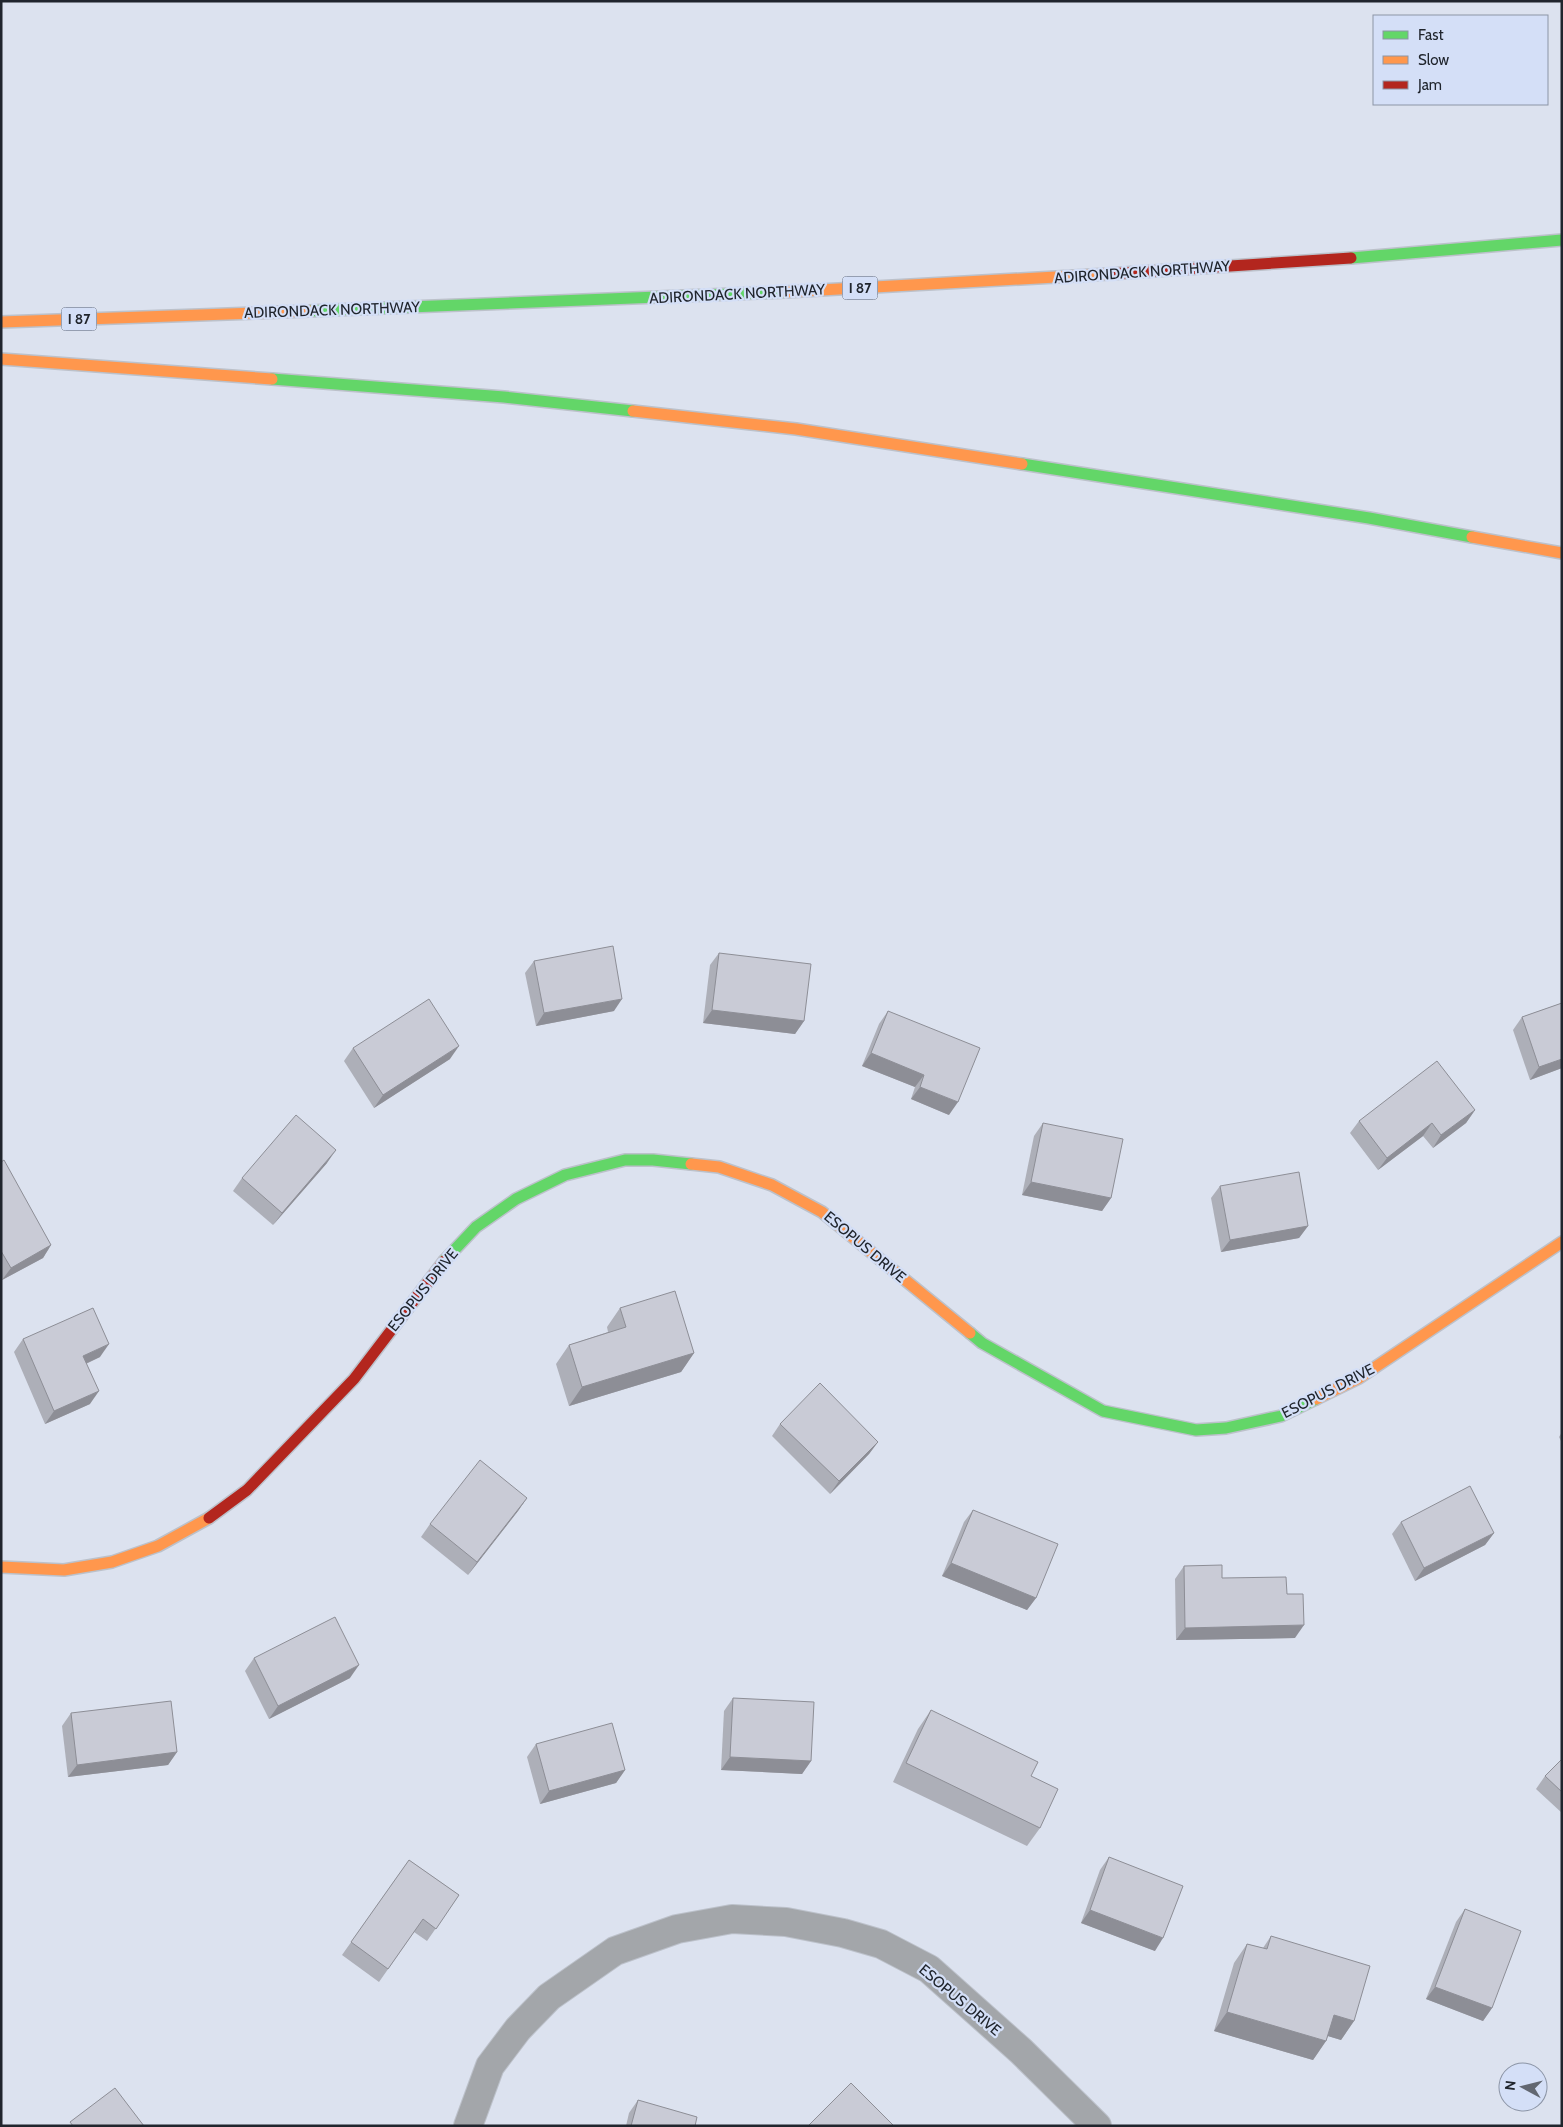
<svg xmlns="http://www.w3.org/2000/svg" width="1563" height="2127" font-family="Cabin,sans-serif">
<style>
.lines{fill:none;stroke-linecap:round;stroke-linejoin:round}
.street-casing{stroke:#bcc1ca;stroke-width:30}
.fast-casing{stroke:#bcc1ca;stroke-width:14}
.slow-casing{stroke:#bcc1ca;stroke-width:14}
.jam-casing{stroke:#bcc1ca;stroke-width:14}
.street{stroke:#a3a6aa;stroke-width:28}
.fast{stroke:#63d668;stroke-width:11}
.slow{stroke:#ff974d;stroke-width:11}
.jam{stroke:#b3261e;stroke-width:11}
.wall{fill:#adafb8}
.shaded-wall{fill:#8d8e96}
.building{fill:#c9cbd6;stroke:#8d8e96}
.labels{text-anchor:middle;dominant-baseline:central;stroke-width:4.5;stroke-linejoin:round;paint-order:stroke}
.shield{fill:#d4dff7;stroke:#565d6a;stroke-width:1}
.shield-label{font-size:14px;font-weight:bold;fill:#20252d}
.street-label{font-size:15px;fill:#20252d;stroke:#d4dff7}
</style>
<rect width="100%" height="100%" fill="#dce2ef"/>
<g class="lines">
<defs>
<polyline id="street" points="468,2126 490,2066 518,2029 549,1997 615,1951 677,1929 732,1919 786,1922 843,1933 881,1944 929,1969 1021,2051 1097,2126"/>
<g id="fast">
<polyline points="1351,258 1562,240"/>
<polyline points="309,311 785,292"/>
<polyline points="272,379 504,397 633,411"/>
<polyline points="1022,464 1369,518 1472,537"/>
<polyline points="444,1261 476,1227 516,1199 565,1175 625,1160 653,1160 691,1164"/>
<polyline points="970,1333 982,1343 1103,1411 1196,1430 1226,1428 1281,1416 1316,1399"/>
</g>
<g id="slow">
<polyline points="785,292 1109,274"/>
<polyline points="1,322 309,311"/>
<polyline points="1,359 272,379"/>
<polyline points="633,411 796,429 1022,464"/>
<polyline points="1472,537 1562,553"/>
<polyline points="691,1164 719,1167 772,1185 822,1212 970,1333"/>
<polyline points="1316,1399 1359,1378 1562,1242"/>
<polyline points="1,1567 64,1570 112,1562 158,1546 209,1518"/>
</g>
<g id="jam">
<polyline points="1109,274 1351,258"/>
<polyline points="209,1518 247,1490 354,1379 444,1261"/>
</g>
</defs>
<use href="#street" class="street-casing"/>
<use href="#fast" class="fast-casing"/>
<use href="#slow" class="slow-casing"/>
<use href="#jam" class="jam-casing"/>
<use href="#street" class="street"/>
<use href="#fast" class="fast"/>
<use href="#slow" class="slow"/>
<use href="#jam" class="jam"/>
</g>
<g class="wall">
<polygon points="719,953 804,1021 795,1034 703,1023 710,965"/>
<polygon points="534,961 614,1011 536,1026 525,973"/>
<polygon points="1562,1003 1562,1068 1530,1080 1513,1030 1522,1017"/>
<polygon points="888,1011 949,1115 911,1099 915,1087 862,1066 879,1024"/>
<polygon points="353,1048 450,1059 374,1108 344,1061"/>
<polygon points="1475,1110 1466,1123 1433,1148 1423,1136 1378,1170 1350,1133 1359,1121"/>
<polygon points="1043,1123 1111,1198 1102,1211 1022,1195 1034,1136"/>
<polygon points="1,1162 51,1245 43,1258 2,1280"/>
<polygon points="327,1163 273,1225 233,1191 242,1178"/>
<polygon points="1220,1186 1308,1226 1299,1238 1221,1252 1211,1198"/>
<polygon points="620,1308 694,1353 681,1372 569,1406 556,1364 569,1345 608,1332 607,1327"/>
<polygon points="23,1339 100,1357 86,1364 90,1404 45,1424 14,1352"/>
<polygon points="780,1424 878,1442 869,1454 830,1494 772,1436"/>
<polygon points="1562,1432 1562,1443 1559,1437"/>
<polygon points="527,1498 518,1511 468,1575 421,1537 430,1524"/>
<polygon points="973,1510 1036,1598 1027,1610 942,1576 964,1522"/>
<polygon points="1401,1522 1494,1533 1485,1545 1415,1581 1392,1534"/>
<polygon points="1184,1566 1222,1578 1287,1594 1295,1638 1176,1640 1175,1579"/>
<polygon points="254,1658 350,1678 269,1719 245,1671"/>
<polygon points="733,1698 811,1761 802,1774 721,1770 724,1711"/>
<polygon points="931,1710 1040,1828 1027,1846 893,1782 918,1729"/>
<polygon points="71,1713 177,1752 168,1765 68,1777 62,1726"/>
<polygon points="536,1744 625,1770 616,1783 540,1804 527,1757"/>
<polygon points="1562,1759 1562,1813 1536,1789 1545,1776"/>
<polygon points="1109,1857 1155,1951 1081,1923 1100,1870"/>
<polygon points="409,1860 459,1895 427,1941 414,1932 379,1982 342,1955"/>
<polygon points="1465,1909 1492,2008 1483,2021 1426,1999 1456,1922"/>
<polygon points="1271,1936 1354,2021 1341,2040 1328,2036 1326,2041 1313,2060 1214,2031 1234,1963 1247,1944 1263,1948"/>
<polygon points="638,2100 695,2126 626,2126 629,2113"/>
</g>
<g class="shaded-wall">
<polygon points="622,999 614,1011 536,1026 544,1013"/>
<polygon points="712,1010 804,1021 795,1034 703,1023"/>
<polygon points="459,1046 450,1059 374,1108 383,1095"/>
<polygon points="871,1053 924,1075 915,1087 862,1066"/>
<polygon points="1562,1059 1562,1068 1530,1080 1539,1067"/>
<polygon points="920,1087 958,1102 949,1115 911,1099"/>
<polygon points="1475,1110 1466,1123 1433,1148 1441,1135"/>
<polygon points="1432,1123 1423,1136 1378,1170 1387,1158"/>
<polygon points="336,1150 327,1163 273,1225 282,1213"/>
<polygon points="1031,1182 1111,1198 1102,1211 1022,1195"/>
<polygon points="1308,1226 1299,1238 1221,1252 1230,1240"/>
<polygon points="51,1245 43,1258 2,1280 11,1268"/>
<polygon points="109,1344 100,1357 74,1369 83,1356"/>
<polygon points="694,1353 681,1372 569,1406 582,1387"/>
<polygon points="99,1391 90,1404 45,1424 54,1411"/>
<polygon points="878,1442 869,1454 830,1494 839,1481"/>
<polygon points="527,1498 518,1511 468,1575 477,1562"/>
<polygon points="1494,1533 1485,1545 1415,1581 1424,1568"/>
<polygon points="951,1563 1036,1598 1027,1610 942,1576"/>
<polygon points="1304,1625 1295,1638 1176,1640 1185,1628"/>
<polygon points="359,1665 350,1678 269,1719 278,1706"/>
<polygon points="177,1752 168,1765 68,1777 77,1765"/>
<polygon points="730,1757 811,1761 802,1774 721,1770"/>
<polygon points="625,1770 616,1783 540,1804 549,1791"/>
<polygon points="1090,1910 1163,1938 1155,1951 1081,1923"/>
<polygon points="1435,1987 1492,2008 1483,2021 1426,1999"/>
<polygon points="1227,2012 1326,2041 1313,2060 1214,2031"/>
<polygon points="1334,2015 1354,2021 1341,2040 1321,2034"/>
</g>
<g class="building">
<polygon points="613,946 622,999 544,1013 534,961"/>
<polygon points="719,953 811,964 804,1021 712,1010"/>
<polygon points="429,999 459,1046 383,1095 353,1048"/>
<polygon points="1562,1003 1562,1059 1539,1067 1522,1017"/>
<polygon points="888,1011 980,1048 958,1102 920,1087 924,1075 871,1053"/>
<polygon points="1437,1061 1475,1110 1441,1135 1432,1123 1387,1158 1359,1121"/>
<polygon points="296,1115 336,1150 282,1213 242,1178"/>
<polygon points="1043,1123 1123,1139 1111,1198 1031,1182"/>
<polygon points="4,1160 51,1245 11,1268 1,1251 1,1162"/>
<polygon points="1299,1172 1308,1226 1230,1240 1220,1186"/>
<polygon points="675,1291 694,1353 582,1387 569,1345 626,1327 620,1308"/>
<polygon points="93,1308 109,1344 83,1356 99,1391 54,1411 23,1339"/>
<polygon points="820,1383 878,1442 839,1481 780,1424"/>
<polygon points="480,1460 527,1498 477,1562 430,1524"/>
<polygon points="1470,1486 1494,1533 1424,1568 1401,1522"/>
<polygon points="973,1510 1058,1544 1036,1598 951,1563"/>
<polygon points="1222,1565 1222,1578 1286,1577 1287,1594 1303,1594 1304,1625 1185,1628 1184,1566"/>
<polygon points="335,1617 359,1665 278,1706 254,1658"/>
<polygon points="733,1698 814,1702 811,1761 730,1757"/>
<polygon points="171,1701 177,1752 77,1765 71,1713"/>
<polygon points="931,1710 1038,1762 1031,1776 1058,1789 1040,1828 906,1763"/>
<polygon points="612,1723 625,1770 549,1791 536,1744"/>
<polygon points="1562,1759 1562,1792 1545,1776"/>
<polygon points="1109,1857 1183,1886 1163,1938 1090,1910"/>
<polygon points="409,1860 459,1895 436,1929 423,1919 388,1969 351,1942"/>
<polygon points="1465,1909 1521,1931 1492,2008 1435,1987"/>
<polygon points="1271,1936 1370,1966 1354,2021 1334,2015 1326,2041 1227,2012 1247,1944 1267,1949"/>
<polygon points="851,2083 894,2126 808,2126"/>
<polygon points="115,2088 144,2126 73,2126 70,2122"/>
<polygon points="638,2100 697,2117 695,2126 631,2126"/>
</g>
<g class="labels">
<g class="shield">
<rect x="842.5" y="276.5" width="35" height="23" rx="4"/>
<rect x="61.5" y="307.5" width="35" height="23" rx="4"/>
</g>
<g class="shield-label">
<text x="860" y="288">I 87</text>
<text x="79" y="319">I 87</text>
</g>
<g class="street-label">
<text transform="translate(1142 272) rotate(-4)">ADIRONDACK NORTHWAY</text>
<text transform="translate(737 294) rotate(-3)">ADIRONDACK NORTHWAY</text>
<text transform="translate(332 310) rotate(-2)">ADIRONDACK NORTHWAY</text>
<text transform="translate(865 1247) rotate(40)">ESOPUS DRIVE</text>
<text transform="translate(423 1290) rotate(-51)">ESOPUS DRIVE</text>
<text transform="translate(1328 1391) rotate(-27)">ESOPUS DRIVE</text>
<text transform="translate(960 2000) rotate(40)">ESOPUS DRIVE</text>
</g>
</g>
<rect width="1563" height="2127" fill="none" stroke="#20252d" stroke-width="5"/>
<rect x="1373" y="15" width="175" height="90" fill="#d4dff7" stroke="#8c95a6"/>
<rect x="1383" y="31" width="25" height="8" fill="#63d668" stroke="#8c95a6"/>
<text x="1418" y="40" font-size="15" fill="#20252d">Fast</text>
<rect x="1383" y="56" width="25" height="8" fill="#ff974d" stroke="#8c95a6"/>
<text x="1418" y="65" font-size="15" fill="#20252d">Slow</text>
<rect x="1383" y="81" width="25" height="8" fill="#b3261e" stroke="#8c95a6"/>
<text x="1418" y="90" font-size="15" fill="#20252d">Jam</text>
<g transform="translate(1523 2087) rotate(277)"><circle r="24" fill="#d4dff7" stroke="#8c95a6"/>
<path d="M0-4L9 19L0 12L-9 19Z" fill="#626771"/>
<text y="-8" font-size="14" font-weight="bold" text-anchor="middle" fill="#20252d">N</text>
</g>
</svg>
